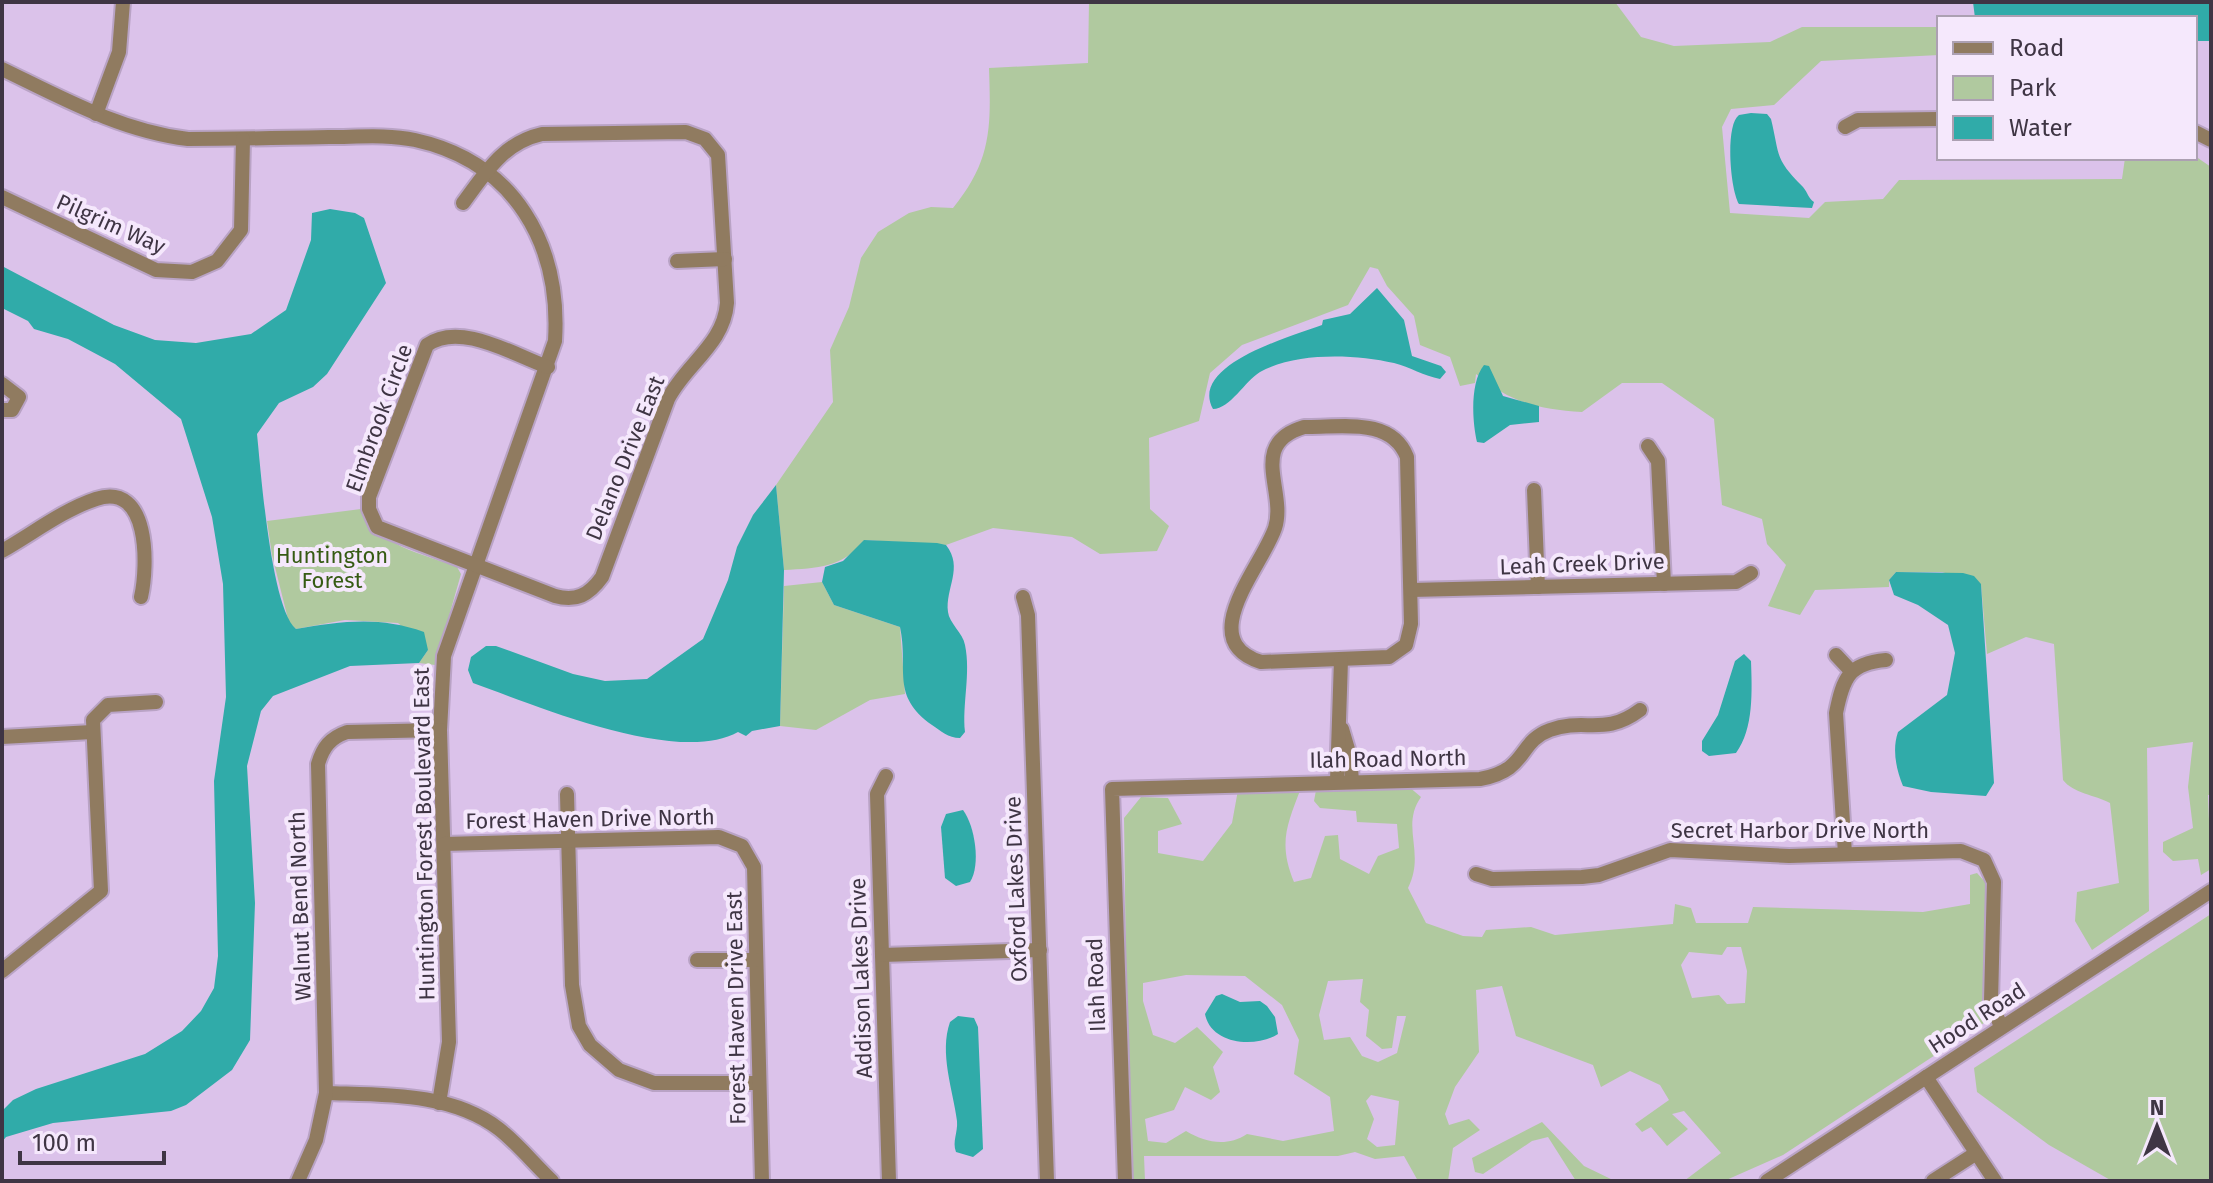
<svg xmlns="http://www.w3.org/2000/svg" width="2213" height="1183" font-family="'Fira Sans',sans-serif">
<style>
.green{fill:#b0c99f;fill-rule:evenodd}
.water{fill:#30aba9}
.lines{fill:none;stroke-linecap:round;stroke-linejoin:round}
.minor-casing{stroke:#b9a3c5;stroke-width:18}
.minor{stroke:#907b60;stroke-width:14}
.labels{text-anchor:middle;dominant-baseline:central;stroke-width:8;stroke-linejoin:round;paint-order:stroke}
.street-label{font-size:22px;fill:#3f3544;stroke:#f5e8fc}
.park-label{font-size:22px;fill:#365b14;stroke:#f5e8fc}
</style>
<rect width="100%" height="100%" fill="#dbc2ea"/>
<g class="green">
<path d="M1089,2H1615L1641,37L1674,46L1770,42L1802,27H1939V55L1821,61L1774,105L1731,109L1722,127L1730,213L1809,218L1825,202L1883,199L1899,180L2122,179L2125,158L2195,156L2211,167V795H2208L2211,869L2201,875L2198,859L2173,861L2163,852V842L2193,828L2188,787L2193,742L2147,748L2149,911L2092,950L2075,921L2077,892L2119,883L2110,803C2095,795 2073,793 2063,780L2054,644L2026,637L1987,654L1981,584L1942,572H1896L1889,580V587L1815,590L1800,615L1768,606L1786,565L1767,544L1762,519L1722,505L1714,419L1662,383H1622L1582,412C1538,409 1511,403 1476,374L1475,383L1460,386L1450,357L1420,345L1414,316L1387,286L1378,269L1370,267L1348,305L1242,345L1210,373L1199,421L1149,438L1150,509L1169,526L1157,551L1100,554L1072,537L993,528L946,545L865,540C842,568 818,568 784,570L776,485L833,402L830,350L849,307L861,258L878,232L909,213L931,207L953,208C992,160 991,127 989,68L1088,63Z"/>
<path d="M361,509C375,545 424,554 457,567L461,574L435,665L419,663L428,650L398,623L345,620L296,629L289,623L272,555L267,521Z"/>
<polygon points="822,582 834,605 900,627 905,694 870,700 816,730 780,726 784,586"/>
<path d="M1317,785L1408,786L1421,797C1400,827 1426,852 1408,888L1426,923L1463,936L1482,937L1486,930L1531,927L1555,935L1673,924L1675,904L1691,908L1696,923H1748L1753,907L1923,912L1970,904V875L1977,873L1986,883L1983,994L1990,1019L1783,1155L1724,1181H1684L1721,1153L1684,1111L1672,1114L1688,1129L1667,1146L1651,1127L1642,1132L1635,1124L1669,1100L1660,1085L1630,1071L1601,1087L1593,1065L1516,1036L1502,986L1476,990L1479,1052L1455,1087L1445,1114L1449,1125L1469,1119L1480,1130L1453,1148L1448,1181H1418L1404,1156L1375,1159L1355,1152L1338,1156H1144L1145,1181H1129L1124,818L1141,797L1168,798L1182,824L1158,831V853L1203,861L1232,823L1238,790L1301,788C1287,825 1278,843 1294,882L1311,878L1325,836L1338,835L1340,859L1369,874L1378,856L1399,848L1397,824L1357,822L1356,811L1320,808L1314,801ZM1727,947H1741L1747,971L1745,1003L1727,1004L1719,995L1692,998L1681,965L1689,952L1722,955ZM1186,975L1245,976L1282,1005L1299,1040L1294,1074L1330,1097L1334,1131L1283,1141L1247,1134C1227,1147 1206,1143 1186,1131L1166,1143L1148,1141L1145,1119L1174,1110L1185,1087L1211,1100L1220,1092L1213,1067L1223,1052L1197,1027L1175,1043L1153,1035L1143,1001V983ZM1363,979L1360,1002L1369,1010L1366,1036L1382,1049L1392,1048L1397,1016H1406L1397,1053L1378,1062L1362,1056L1350,1037L1324,1040L1319,1015L1328,981ZM1371,1095L1399,1101L1395,1145L1377,1147L1367,1139L1374,1119L1366,1101Z"/>
<polygon points="2211,914 2211,1181 2112,1181 2049,1145 1977,1092 1974,1068"/>
<polygon points="1542,1122 1584,1166 1615,1181 1576,1181 1548,1137 1532,1141 1483,1174 1475,1172 1472,1158"/>
</g>
<g class="water">
<polygon points="1973,2 2211,2 2211,41 2195,41 2195,18 1975,18"/>
<path d="M1751,113L1767,114L1771,119C1780,156 1774,158 1803,187C1808,193 1808,198 1814,202L1812,208L1739,204C1730,189 1725,125 1739,115Z"/>
<path d="M330,209L355,213L364,218L386,283L327,374L313,387L279,403L257,434C261,472 271,608 296,629C342,621 380,616 424,632L428,650L419,663L350,666L273,696L261,711L247,766L255,903L250,1040L232,1070L186,1105L171,1111L53,1123L6,1137L2,1142V1111L13,1100L36,1089L145,1054L182,1031L201,1011L214,988L218,956L214,781L226,697L223,584L212,517L181,419L115,364L68,339L34,329L28,321L2,308V266L114,325L155,340L196,343L251,334L286,310L311,240L312,213Z"/>
<path d="M1377,288L1404,320L1412,356L1441,366L1446,372L1440,379C1424,376 1410,367 1394,363C1354,354 1296,352 1260,372C1245,381 1230,409 1213,409C1188,364 1296,335 1322,325L1323,320L1350,314Z"/>
<path d="M1484,365L1489,366L1503,396L1539,406V422L1510,425L1484,443L1477,442C1472,421 1470,382 1484,365Z"/>
<path d="M776,485L784,570L780,726L752,731L746,736L738,732C678,766 535,705 473,683L468,670L471,657L486,646H496L573,674L605,681L647,679L703,639L728,580L737,547L753,515Z"/>
<path d="M864,540L937,543L946,545C964,568 945,588 948,612C949,623 963,633 965,645C971,674 962,704 965,732L960,738C948,738 941,731 932,725C890,695 909,670 900,627L834,605L822,582L825,567L843,561Z"/>
<path d="M1896,572L1963,573L1974,576L1981,584L1994,783L1986,796L1931,792L1903,786C1896,769 1892,749 1898,732L1947,695L1955,653L1948,625L1918,605L1894,595L1889,580Z"/>
<path d="M1744,654L1751,661C1752,690 1754,729 1736,753L1709,756L1702,751V741L1718,715L1735,661Z"/>
<path d="M963,810C975,826 981,865 970,882L956,886L945,878L941,827L946,814Z"/>
<path d="M1222,994L1240,1002L1260,1001L1267,1006L1275,1017L1278,1034C1256,1048 1211,1045 1205,1014L1216,996Z"/>
<path d="M958,1016L974,1018L978,1027L983,1149L973,1157L956,1152C952,1141 958,1133 957,1121C953,1090 939,1053 950,1022Z"/>
</g>
<g class="lines">
<defs>
<g id="minor">
<path d="M2,69C62,98 121,131 188,139C235,139 282,138 329,137C357,137 387,134 415,140C515,162 561,245 555,341L444,656L440,730L449,1042L439,1103"/>
<polyline points="96,114 119,52 123,2"/>
<polyline points="1845,127 1858,120 1939,119"/>
<polyline points="2195,132 2211,140"/>
<polyline points="2,197 156,270 192,272 217,261 241,230 243,139"/>
<path d="M463,203C486,172 503,143 542,134L686,132L705,139L718,155L727,303C724,344 686,364 668,399L602,577C589,595 576,602 555,596L377,527L369,509V497L427,345C460,321 514,355 548,367"/>
<polyline points="677,261 725,259"/>
<polyline points="2,384 19,397 12,410 2,410"/>
<path d="M1304,427C1339,428 1391,416 1407,457L1411,624L1406,645L1389,657L1261,662C1193,640 1262,567 1275,528C1287,491 1247,444 1304,427Z"/>
<polyline points="1648,446 1658,461 1664,584"/>
<polyline points="1534,490 1538,587"/>
<path d="M2,551C32,534 63,510 96,499C150,481 148,566 141,597"/>
<polyline points="1411,590 1736,582 1751,573"/>
<polyline points="1023,597 1028,615 1047,1181"/>
<polyline points="1836,655 1851,671"/>
<polyline points="1342,729 1350,756 1352,781"/>
<polyline points="2,737 92,732"/>
<polyline points="886,776 877,794 889,1181"/>
<polyline points="1337,781 1341,660"/>
<polyline points="567,794 572,985 579,1026 590,1045 619,1070 654,1083 759,1083"/>
<polyline points="444,844 719,837 742,846 754,867 762,1181"/>
<path d="M1845,854L1836,713C1843,678 1849,663 1886,660"/>
<polyline points="1476,874 1492,879 1582,877 1599,875 1670,850 1789,856 1961,851 1984,860 1994,882 1991,1001 2001,1027"/>
<polyline points="882,955 1040,950"/>
<polyline points="697,960 756,960"/>
<polyline points="2,971 101,891 93,720 108,705 156,702"/>
<polyline points="1926,1077 1995,1181"/>
<path d="M326,1093C383,1095 451,1092 499,1129C518,1144 534,1164 552,1181"/>
<path d="M298,1181L316,1140L326,1093L318,764C323,747 330,738 347,732L440,730"/>
<path d="M1125,1181L1112,789L1480,779C1529,770 1517,742 1550,730C1585,717 1604,737 1640,710"/>
<polyline points="1767,1181 2211,891"/>
<polyline points="1933,1181 1975,1154"/>
</g>
</defs>
<use href="#minor" class="minor-casing"/>
<use href="#minor" class="minor"/>
</g>
<g class="labels">
<g class="street-label">
<text transform="translate(111 224) rotate(24)">Pilgrim Way</text>
<text transform="translate(379 418) rotate(-70)">Elmbrook Circle</text>
<text transform="translate(625 458) rotate(-68)">Delano Drive East</text>
<text transform="translate(1582 564) rotate(-2)">Leah Creek Drive</text>
<text transform="translate(1388 759) rotate(-1)">Ilah Road North</text>
<text transform="translate(590 819) rotate(-1)">Forest Haven Drive North</text>
<text x="1800" y="830">Secret Harbor Drive North</text>
<text transform="translate(424 834) rotate(-91)">Huntington Forest Boulevard East</text>
<text transform="translate(1016 889) rotate(-92)">Oxford Lakes Drive</text>
<text transform="translate(300 906) rotate(-92)">Walnut Bend North</text>
<text transform="translate(861 978) rotate(-92)">Addison Lakes Drive</text>
<text transform="translate(1096 985) rotate(-92)">Ilah Road</text>
<text transform="translate(736 1008) rotate(-91)">Forest Haven Drive East</text>
<text transform="translate(1977 1018) rotate(-33)">Hood Road</text>
</g>
<g class="park-label">
<text x="332" y="555">Huntington<tspan x="332" dy="25">Forest</tspan></text>
</g>
</g>
<rect width="2213" height="1183" fill="none" stroke="#3f3544" stroke-width="8"/>
<rect x="1937" y="16" width="260" height="144" fill="#f5e8fc" stroke="#aca0b2" stroke-width="2"/>
<rect x="1953" y="42" width="40" height="12" fill="#907b60" stroke="#aca0b2" stroke-width="2"/>
<text x="2009" y="56" font-size="24" fill="#3f3544">Road</text>
<rect x="1953" y="76" width="40" height="24" fill="#b0c99f" stroke="#aca0b2" stroke-width="2"/>
<text x="2009" y="96" font-size="24" fill="#3f3544">Park</text>
<rect x="1953" y="116" width="40" height="24" fill="#30aba9" stroke="#aca0b2" stroke-width="2"/>
<text x="2009" y="136" font-size="24" fill="#3f3544">Water</text>
<g transform="translate(2157 1127)" stroke="#f5e8fc" stroke-width="6" paint-order="stroke">
<path d="M0-6L14 30L0 20L-14 30Z" fill="#3f3544"/>
<text y="-12" font-size="22" font-weight="bold" text-anchor="middle" fill="#3f3544">N</text>
</g>
<path d="M20 1151v12h144v-12" fill="none" stroke="#3f3544" stroke-width="4"/>
<text x="32" y="1151" font-size="24" fill="#3f3544" stroke="#f5e8fc" stroke-width="6" paint-order="stroke">100 m</text>
</svg>
